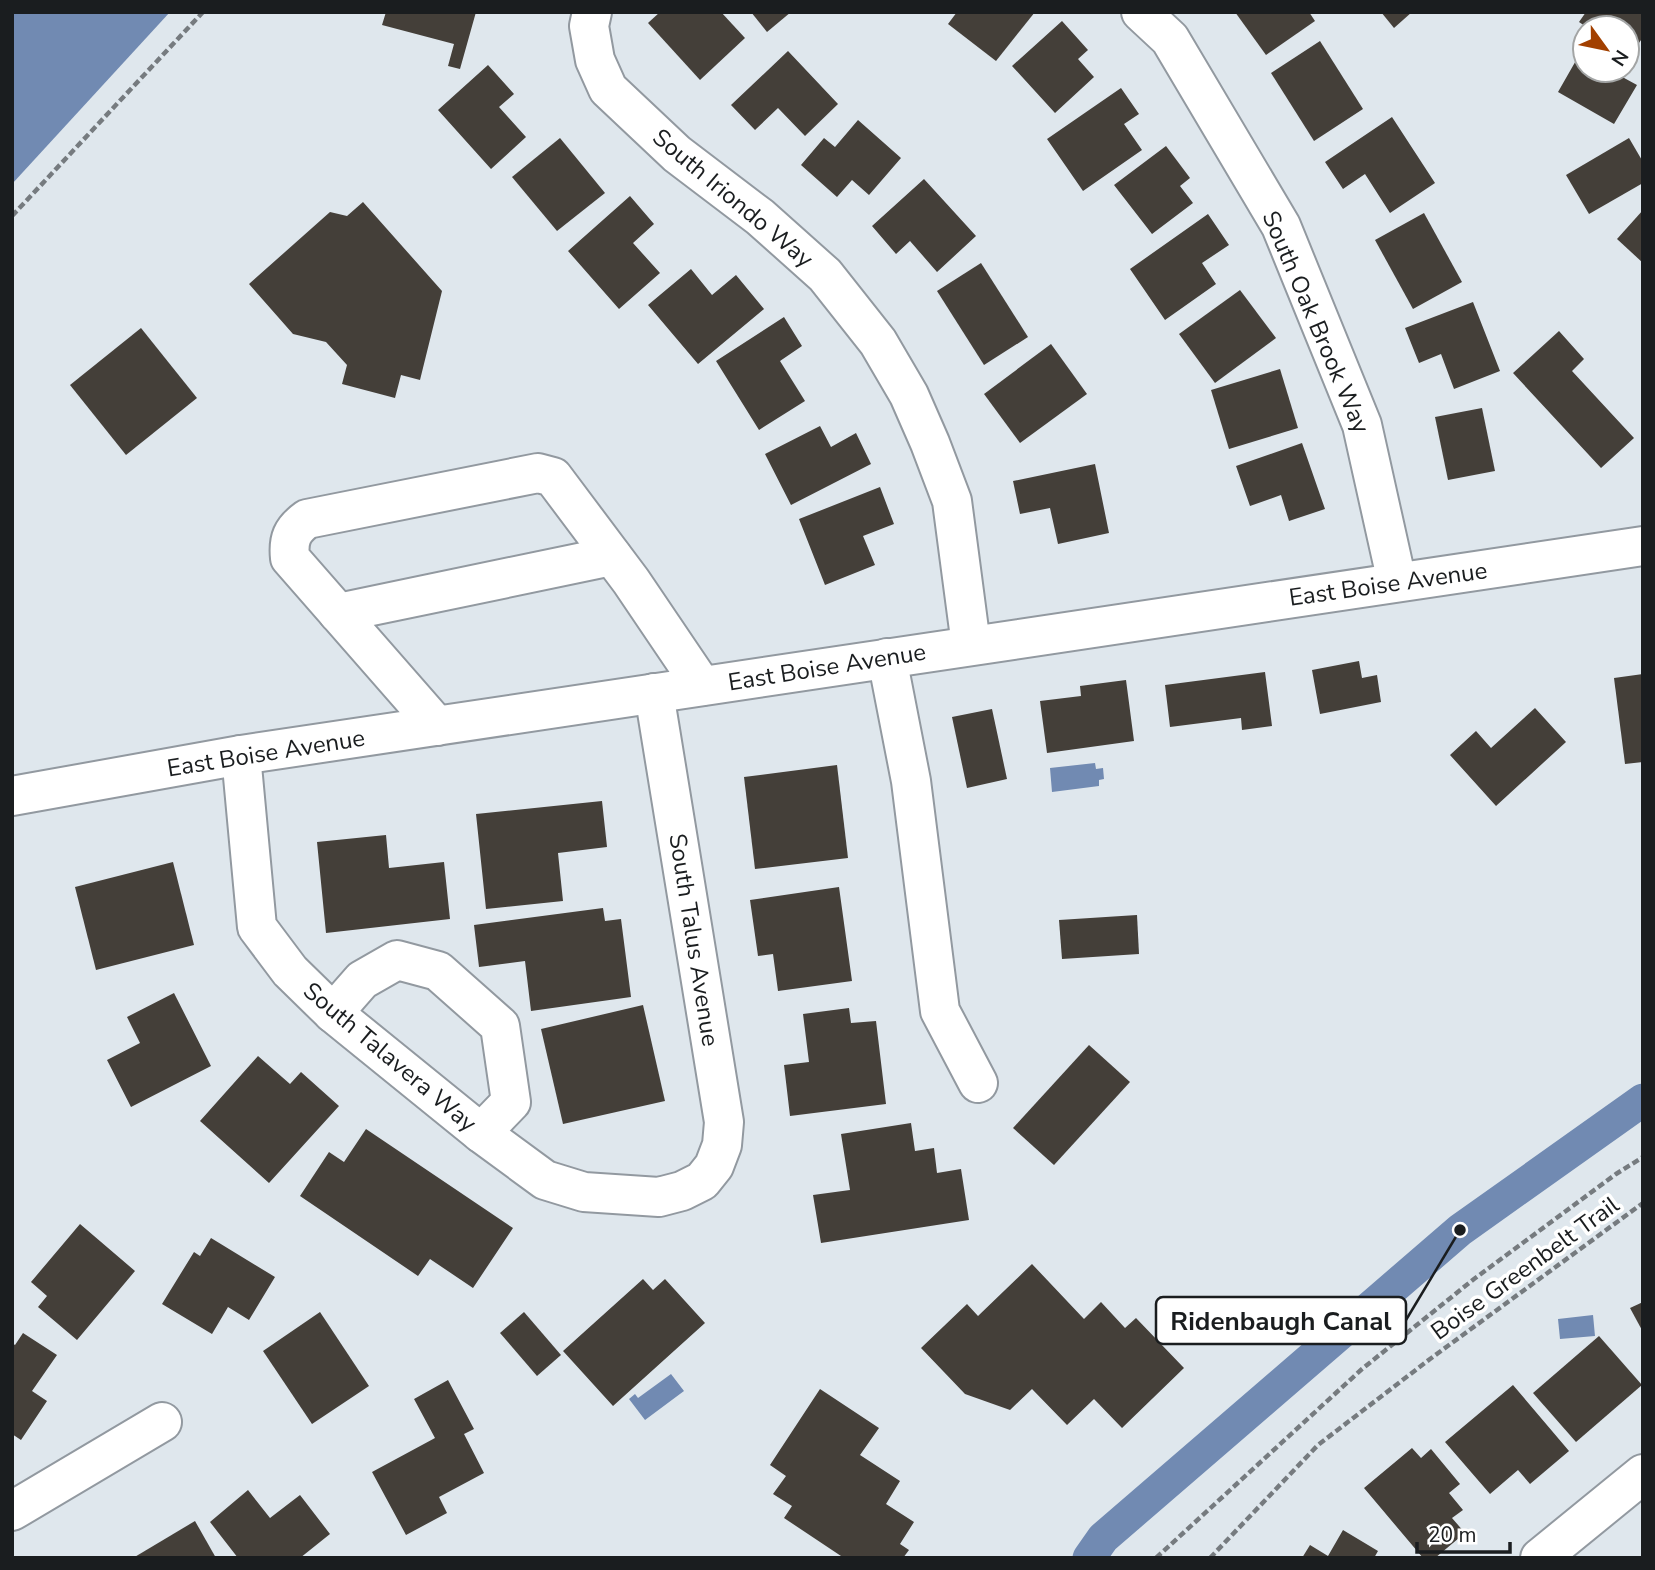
<svg xmlns="http://www.w3.org/2000/svg" width="1655" height="1570" font-family="'Nunito Sans',sans-serif">
<style>
.water{fill:#718ab2}
.lines{fill:none;stroke-linecap:round;stroke-linejoin:round}
.canal{stroke:#718ab2;stroke-width:33}
.building{fill:#443f39}
.minor-casing{stroke:#9299a0;stroke-width:42}
.path{stroke:#767b7f;stroke-width:4.5;stroke-dasharray:7 3.5;stroke-linecap:butt}
.minor{stroke:#fff;stroke-width:38}
.labels{text-anchor:middle;dominant-baseline:central;stroke-width:7;stroke-linejoin:round;paint-order:stroke}
.street-label{font-size:24px;fill:#1a1d1f;stroke:#fff}
.leader{fill:none;stroke:#1a1d1f;stroke-width:2.5}
.callout-dot{fill:#1a1d1f;stroke:#fff;stroke-width:2.5}
.callout{fill:#fff;stroke:#1a1d1f;stroke-width:2.5}
.callout-label{font-size:26px;text-anchor:middle;font-weight:bold;fill:#1a1d1f}
</style>
<rect width="100%" height="100%" fill="#dfe7ed"/>
<g class="water">
<polygon points="12,12 170,12 12,184"/>
<polygon points="1095,763 1096,769 1103,768 1104,779 1099,780 1099,786 1052,792 1050,768"/>
<polygon points="1593,1315 1595,1336 1560,1339 1558,1319"/>
<polygon points="671,1374 684,1391 645,1420 629,1399 635,1394 638,1398"/>
</g>
<g class="lines">
<polyline class="canal" points="1089,1558 1103,1538 1460,1230 1643,1100"/>
</g>
<g class="building">
<polygon points="386,12 476,12 460,69 448,66 454,44 382,25"/>
<polygon points="660,12 721,12 745,38 700,80 648,23"/>
<polygon points="751,12 791,12 767,32"/>
<polygon points="957,12 1035,12 996,61 948,24"/>
<polygon points="1235,12 1309,12 1315,21 1266,55"/>
<polygon points="1381,12 1412,12 1394,28"/>
<polygon points="1586,12 1643,12 1643,37 1631,55 1627,53 1627,28 1588,28 1579,22"/>
<polygon points="1062,21 1088,50 1078,59 1094,77 1055,113 1012,66"/>
<polygon points="1320,41 1363,109 1314,141 1271,73"/>
<polygon points="1582,50 1585,52 1585,70 1617,70 1615,73 1637,85 1614,124 1558,92"/>
<polygon points="788,51 838,104 805,136 778,108 755,130 731,105"/>
<polygon points="488,65 514,94 499,107 526,137 491,169 438,110"/>
<polygon points="1121,88 1139,114 1124,124 1142,150 1083,191 1047,139"/>
<polygon points="1392,117 1435,183 1390,213 1365,174 1343,189 1325,162"/>
<polygon points="858,120 901,158 869,195 852,180 837,197 801,165 824,138 835,147"/>
<polygon points="560,138 605,193 557,231 512,177"/>
<polygon points="1629,138 1643,162 1643,183 1589,214 1566,175"/>
<polygon points="1166,146 1190,178 1180,186 1193,203 1152,234 1114,185"/>
<polygon points="924,179 976,236 937,272 910,241 896,254 872,226"/>
<polygon points="630,196 654,224 633,243 660,273 619,309 568,251"/>
<polygon points="363,202 442,291 420,380 401,375 395,398 342,384 347,365 326,342 293,334 249,284 330,212 347,216"/>
<polygon points="1643,210 1643,263 1617,239"/>
<polygon points="1424,213 1462,282 1413,309 1375,240"/>
<polygon points="1208,214 1229,245 1202,263 1216,284 1165,320 1130,269"/>
<polygon points="981,263 1028,337 984,365 937,291"/>
<polygon points="691,269 712,295 736,275 764,309 698,364 648,305"/>
<polygon points="1240,290 1276,338 1215,383 1179,334"/>
<polygon points="1473,302 1500,371 1454,389 1441,354 1419,363 1405,328"/>
<polygon points="784,317 802,346 780,361 805,401 759,430 716,361"/>
<polygon points="141,328 197,398 126,455 70,385"/>
<polygon points="1559,331 1584,359 1572,371 1634,438 1601,468 1513,373"/>
<polygon points="1051,344 1087,394 1020,443 984,394"/>
<polygon points="1280,369 1298,428 1229,449 1211,390"/>
<polygon points="1482,408 1495,471 1448,480 1435,417"/>
<polygon points="820,426 831,447 856,433 871,464 791,505 765,454"/>
<polygon points="1302,443 1325,509 1289,521 1281,495 1250,506 1236,466"/>
<polygon points="1095,464 1109,533 1058,544 1050,508 1020,514 1013,481"/>
<polygon points="880,487 894,524 863,536 875,565 825,585 799,519"/>
<polygon points="1359,661 1362,678 1377,675 1381,702 1320,714 1312,670"/>
<polygon points="1265,672 1272,726 1242,730 1241,718 1170,727 1165,685"/>
<polygon points="1643,674 1643,762 1625,764 1614,678"/>
<polygon points="1126,680 1134,741 1047,753 1040,701 1081,696 1080,686"/>
<polygon points="1535,708 1566,742 1496,806 1450,755 1476,731 1491,748"/>
<polygon points="992,709 1007,779 967,788 952,717"/>
<polygon points="837,765 848,858 755,869 744,777"/>
<polygon points="602,801 607,847 558,853 563,901 486,909 476,814"/>
<polygon points="386,835 389,868 444,862 450,919 326,933 317,842"/>
<polygon points="173,862 194,945 96,970 75,887"/>
<polygon points="839,887 852,981 778,991 773,954 758,956 750,900"/>
<polygon points="603,908 605,921 621,919 631,997 531,1011 525,961 479,967 474,925"/>
<polygon points="1137,915 1139,954 1062,959 1059,920"/>
<polygon points="174,993 211,1066 131,1107 107,1060 140,1043 127,1017"/>
<polygon points="643,1005 665,1101 563,1124 541,1029"/>
<polygon points="849,1008 851,1023 876,1021 886,1104 790,1116 784,1065 809,1062 803,1014"/>
<polygon points="1089,1045 1130,1082 1054,1165 1013,1128"/>
<polygon points="258,1056 290,1084 301,1072 339,1106 269,1183 200,1121"/>
<polygon points="911,1123 915,1151 934,1148 937,1173 961,1169 969,1220 821,1243 813,1195 850,1190 841,1134"/>
<polygon points="366,1129 513,1228 473,1288 430,1259 418,1276 300,1196 329,1152 344,1162"/>
<polygon points="80,1224 135,1271 77,1340 38,1307 47,1296 31,1282"/>
<polygon points="211,1238 275,1277 249,1320 228,1307 212,1334 162,1304 194,1252 200,1256"/>
<polygon points="1032,1264 1084,1319 1101,1302 1125,1328 1136,1318 1184,1368 1122,1428 1094,1399 1067,1425 1032,1389 1010,1410 965,1394 921,1348 967,1304 978,1316"/>
<polygon points="643,1279 653,1290 665,1279 705,1323 613,1406 563,1351"/>
<polygon points="1643,1302 1643,1332 1630,1308"/>
<polygon points="320,1312 369,1386 312,1424 263,1351"/>
<polygon points="524,1312 561,1355 537,1376 500,1333"/>
<polygon points="23,1333 57,1355 32,1391 47,1401 21,1440 12,1434 12,1343 15,1345"/>
<polygon points="1599,1336 1642,1385 1576,1442 1533,1393"/>
<polygon points="448,1380 474,1429 464,1434 484,1473 439,1497 447,1513 406,1535 372,1472 435,1438 414,1399"/>
<polygon points="1513,1385 1569,1451 1530,1484 1518,1470 1490,1494 1445,1442"/>
<polygon points="820,1389 879,1428 860,1455 900,1481 886,1504 914,1522 900,1544 909,1550 903,1558 844,1558 784,1518 792,1506 773,1494 786,1476 770,1465"/>
<polygon points="1412,1448 1421,1458 1431,1449 1460,1484 1449,1493 1463,1510 1452,1518 1465,1533 1435,1558 1423,1558 1364,1488"/>
<polygon points="248,1490 270,1518 300,1495 330,1534 300,1558 238,1558 210,1522"/>
<polygon points="195,1521 216,1558 133,1558"/>
<polygon points="1343,1530 1378,1551 1374,1558 1302,1558 1310,1545 1328,1556"/>
</g>
<g class="lines">
<defs>
<g id="minor">
<polyline points="592,12 589,26 595,60 608,89 677,154 760,217 825,275 878,342 909,395 930,443 952,501 971,645"/>
<polyline points="1141,12 1170,39 1281,226 1362,425 1397,582"/>
<polyline points="338,613 612,556"/>
<polyline points="887,658 911,781 940,1011 978,1083"/>
<path d="M437,726L290,558C288,539 292,530 307,519L538,473L553,477L631,581L702,686"/>
<polyline points="241,755 257,927 290,971 333,1013 481,1133 545,1180 584,1192 659,1197 682,1191 702,1181 714,1166 722,1145 724,1122 654,693"/>
<polyline points="12,796 241,755 1643,546"/>
<polyline points="333,1013 362,980 397,960 438,971 500,1026 511,1102 481,1133"/>
<polyline points="12,1511 162,1422"/>
<polyline points="1540,1558 1643,1474"/>
</g>
</defs>
<use href="#minor" class="minor-casing"/>
<g class="path">
<polyline points="12,216 203,12"/>
<polyline points="1156,1558 1362,1369 1474,1279 1616,1174 1643,1157"/>
<polyline points="1210,1558 1318,1445 1430,1359 1643,1203"/>
</g>
<use href="#minor" class="minor"/>
</g>
<g class="labels">
<g class="street-label">
<text transform="translate(733 198) rotate(40)">South Iriondo Way</text>
<text transform="translate(1316 322) rotate(67)">South Oak Brook Way</text>
<text transform="translate(1388 584) rotate(-8)">East Boise Avenue</text>
<text transform="translate(827 667) rotate(-9)">East Boise Avenue</text>
<text transform="translate(266 753) rotate(-9)">East Boise Avenue</text>
<text transform="translate(694 940) rotate(81)">South Talus Avenue</text>
<text transform="translate(390 1057) rotate(40)">South Talavera Way</text>
<text transform="translate(1525 1268) rotate(-36)">Boise Greenbelt Trail</text>
</g>
</g>
<path class="leader" d="M1460 1230L1406 1320"/>
<circle class="callout-dot" cx="1460" cy="1230" r="7"/>
<rect class="callout" x="1156" y="1297" width="250" height="47" rx="7"/>
<g class="callout-label">
<text x="1281" y="1330">Ridenbaugh Canal</text>
</g>
<rect width="1655" height="1570" fill="none" stroke="#1a1d1f" stroke-width="28"/>
<g transform="translate(1606 49) rotate(123)"><circle r="33" fill="#ffffff" stroke="#a3a5a5" stroke-width="2"/>
<path d="M0-5L12 26L0 18L-12 26Z" fill="#a24000"/>
<text y="-10" font-size="19" font-weight="bold" text-anchor="middle" fill="#1a1d1f">N</text>
</g>
<path d="M1417 1542v10h93v-10" fill="none" stroke="#1a1d1f" stroke-width="3.5"/>
<text x="1428" y="1542" font-size="21" fill="#1a1d1f" stroke="#ffffff" stroke-width="5" paint-order="stroke">20 m</text>
</svg>
